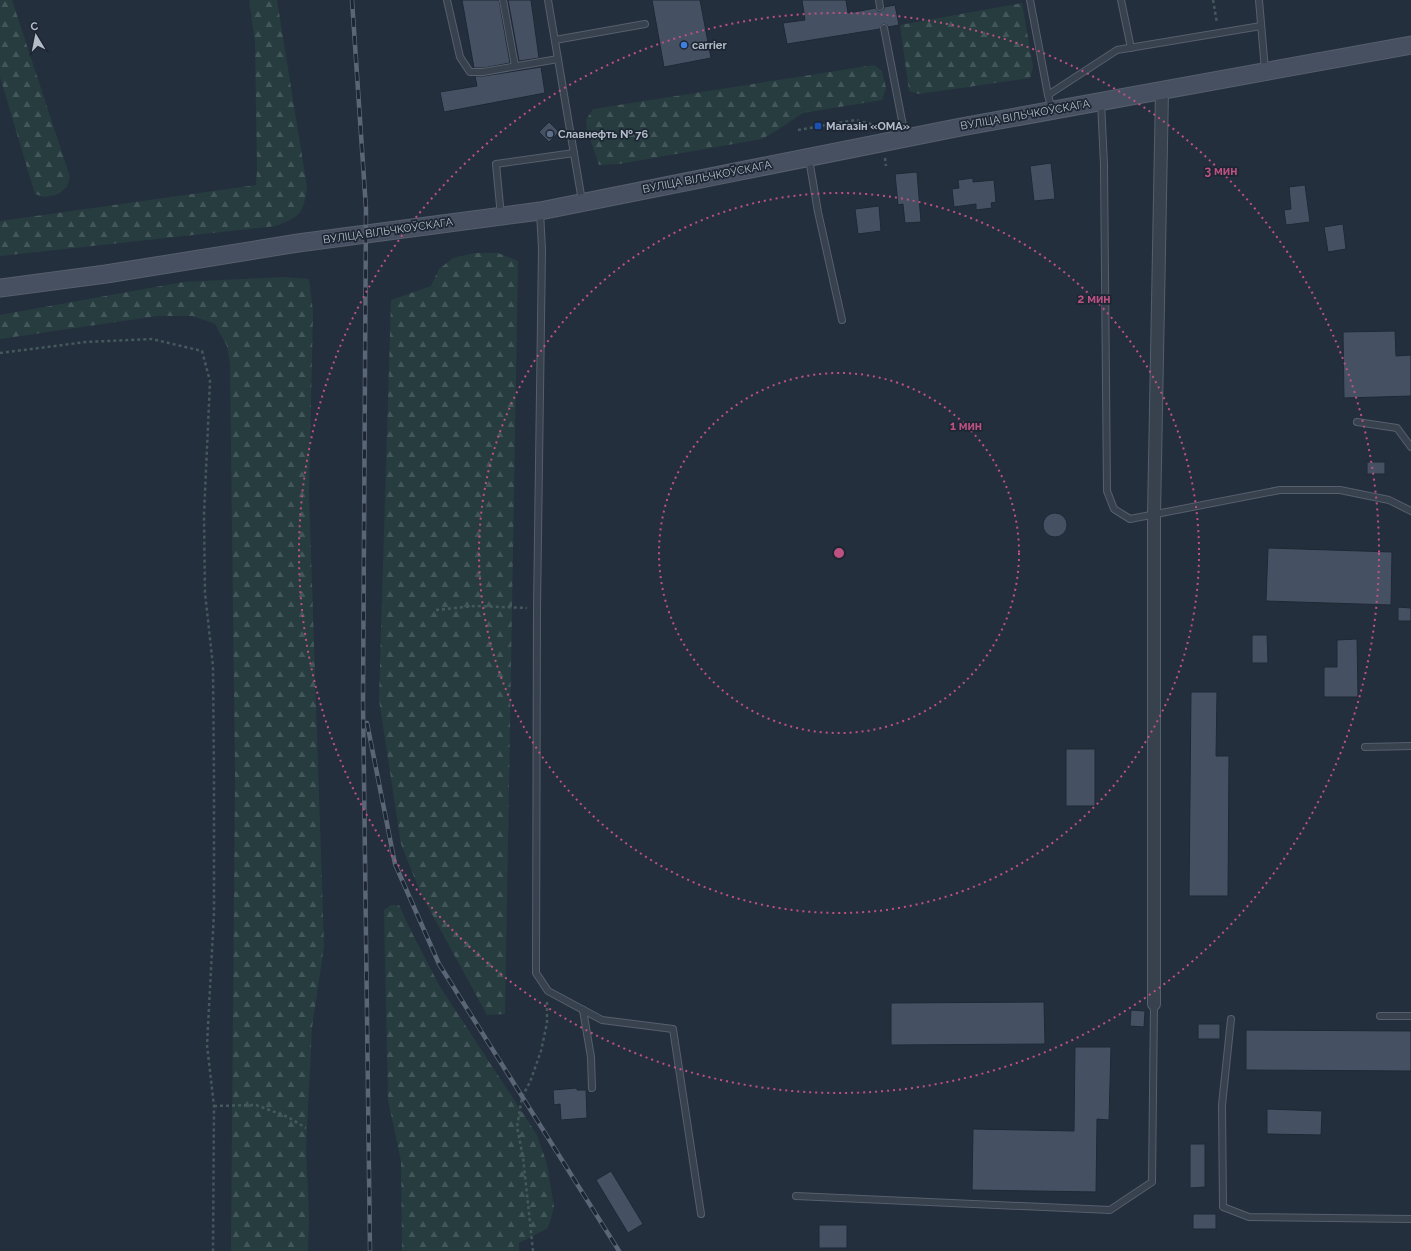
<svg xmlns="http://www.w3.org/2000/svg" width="1411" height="1251" font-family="Raleway,sans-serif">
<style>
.forest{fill:url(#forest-firs)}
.building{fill:#455162;stroke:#1f2835}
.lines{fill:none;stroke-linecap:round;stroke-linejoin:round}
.lane-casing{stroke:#565f6c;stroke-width:8}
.street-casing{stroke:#565f6c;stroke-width:14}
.secondary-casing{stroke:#565f6c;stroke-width:19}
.path{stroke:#44595c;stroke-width:2.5;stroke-dasharray:3 3;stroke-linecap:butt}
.lane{stroke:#38414e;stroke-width:6}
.street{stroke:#38414e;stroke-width:12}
.secondary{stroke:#465061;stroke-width:17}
.rail-casing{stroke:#5a6575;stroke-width:4.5}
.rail{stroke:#1d2633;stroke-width:3;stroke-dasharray:9;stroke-linecap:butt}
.ring{fill:none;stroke:#bd5182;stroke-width:2;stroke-dasharray:2 4}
.shop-dot{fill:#3f7fe0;stroke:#1d2633;stroke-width:1.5}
.transit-dot{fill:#1a4fb4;stroke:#1d2633;stroke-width:1.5}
.service-dot{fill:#5c6f8a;stroke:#1d2633;stroke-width:1.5}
.labels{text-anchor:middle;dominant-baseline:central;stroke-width:3.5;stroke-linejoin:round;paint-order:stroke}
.poi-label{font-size:11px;font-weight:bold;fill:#b4bcc9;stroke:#1d2633;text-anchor:start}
.street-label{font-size:11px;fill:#b4bcc9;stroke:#1d2633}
.centre{fill:#bd5182;stroke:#1d2633;stroke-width:2}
.ring-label{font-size:12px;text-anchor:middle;font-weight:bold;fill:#bd5182;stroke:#1d2633;stroke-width:3.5;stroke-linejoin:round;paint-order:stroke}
</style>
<defs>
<pattern id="forest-firs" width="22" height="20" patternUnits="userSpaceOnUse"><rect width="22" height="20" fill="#263c3f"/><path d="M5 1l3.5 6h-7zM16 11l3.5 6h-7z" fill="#435659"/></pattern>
</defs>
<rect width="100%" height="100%" fill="#242f3e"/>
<g class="forest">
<polygon points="0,0 12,0 70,177 67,187 56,195 44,197 35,194 0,77"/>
<path d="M249,0H277L307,187C303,213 302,216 276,226L0,256V221L256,185L257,169L255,42Z"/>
<polygon points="1022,3 1033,67 1030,78 919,94 909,91 900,25"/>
<polygon points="874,65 882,71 886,88 882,100 803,113 776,131 762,139 619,164 599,165 587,130 586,120 593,109"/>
<polygon points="474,253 498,253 518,261 505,1014 487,1015 421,894 401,844 379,700 391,300 431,286 439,269 453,258"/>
<polygon points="283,277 309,279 313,312 309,494 324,946 312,1028 306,1148 309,1216 308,1251 231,1251 235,776 230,364 227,346 215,324 193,316 157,316 0,339 0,315 183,282"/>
<polygon points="391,905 399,905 411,931 439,985 537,1135 547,1164 554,1207 548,1228 519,1243 519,1251 402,1251 401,1161 388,1100 384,910"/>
</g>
<g class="building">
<polygon points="462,0 499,0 510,63 483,68 474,68"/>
<polygon points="508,0 531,0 539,58 519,61"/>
<polygon points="652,0 700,0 711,58 664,67"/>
<polygon points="802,0 846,0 848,13 876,8 878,11 881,11 884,9 884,7 895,5 899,25 888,27 887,25 884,24 881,25 880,29 787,44 783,23 805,20"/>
<polygon points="541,67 545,93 444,112 440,92 477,86 475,76 484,76"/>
<polygon points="549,122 559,132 549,142 539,132"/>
<polygon points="1051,163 1055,199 1034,201 1030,166"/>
<polygon points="917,172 921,222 905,223 903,204 898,205 895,174"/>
<polygon points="973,178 973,182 994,180 996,202 991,203 992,208 976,210 976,204 954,207 952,189 959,188 958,180"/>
<polygon points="1305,185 1310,222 1286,225 1284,210 1291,209 1289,187"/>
<polygon points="879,206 881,231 858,234 855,209"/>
<polygon points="1343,224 1346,249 1328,252 1324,227"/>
<polygon points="1395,331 1396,356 1411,355 1411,396 1344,398 1343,332"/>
<rect x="1367" y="462" width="18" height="12"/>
<circle cx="1055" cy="525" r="12"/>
<polygon points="1268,548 1392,552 1391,605 1266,601"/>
<polygon points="1398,607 1411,608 1411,621 1398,621"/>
<polygon points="1252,635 1267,635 1268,663 1252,663"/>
<polygon points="1357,639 1358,697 1324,697 1324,667 1337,667 1337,640"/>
<polygon points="1191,692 1217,692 1216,756 1229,756 1228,896 1189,896"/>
<rect x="1066" y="749" width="29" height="57"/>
<polygon points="1044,1002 1045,1044 891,1045 891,1003"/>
<polygon points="1131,1010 1145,1011 1144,1027 1130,1026"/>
<rect x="1198" y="1024" width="22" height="15"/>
<polygon points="1246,1030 1411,1031 1411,1071 1246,1070"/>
<polygon points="1075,1047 1111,1047 1109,1120 1097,1119 1096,1192 972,1190 973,1129 1074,1131"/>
<polygon points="577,1088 577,1090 586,1090 587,1118 561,1120 560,1104 554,1105 553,1090"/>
<polygon points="1267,1109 1322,1111 1321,1135 1267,1134"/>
<polygon points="1190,1144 1205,1144 1205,1187 1190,1188"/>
<polygon points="611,1171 643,1224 628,1233 596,1180"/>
<rect x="1193" y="1214" width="23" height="15"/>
<rect x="819" y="1225" width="28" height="23"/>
</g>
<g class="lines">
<defs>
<g id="lane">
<polyline points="447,0 460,57 470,72 483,72 558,59"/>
<polyline points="503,0 515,66"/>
<polyline points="548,0 582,201"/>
<polyline points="879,0 880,7"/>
<polyline points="1030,0 1048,95 1052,110"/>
<polyline points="1121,0 1131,48"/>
<polyline points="1259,0 1265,70"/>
<polyline points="884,28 905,136"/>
<polyline points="555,40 645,24"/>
<polyline points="1048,95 1117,50 1261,26"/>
<polyline points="1101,102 1104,165 1107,491 1114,509 1130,519 1280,490 1340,490 1389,500 1411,511"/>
<polyline points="809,159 818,212 842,320"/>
<polyline points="540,212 542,249 537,608 536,973 548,991 602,1020 673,1029 701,1214"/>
<polyline points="501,216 496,164 574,153"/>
<polyline points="1357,422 1397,428 1411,447"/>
<polyline points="1365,747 1411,746"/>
<polyline points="583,1010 591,1057 592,1088"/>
<polyline points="1380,1016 1411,1016"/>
<polyline points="1231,1019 1222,1105 1223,1207 1249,1217 1411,1219"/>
<polyline points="796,1196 1110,1210 1152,1182 1154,1004"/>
</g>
<polyline id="street" points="1154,1004 1154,515 1162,91"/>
<polyline id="secondary" points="0,288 106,274 298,243 540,211 961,127 1411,45"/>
</defs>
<use href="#lane" class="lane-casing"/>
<use href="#street" class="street-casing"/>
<use href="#secondary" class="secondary-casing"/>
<g class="path">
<polyline points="1213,0 1217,23"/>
<polyline points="798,130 855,120 879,126 879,128"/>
<polyline points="885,158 886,166"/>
<polyline points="0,353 86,342 152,339 202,351 210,381 204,515 205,593 213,666 214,779 214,913 207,1045 214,1106 213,1251"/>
<polyline points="436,610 475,606 527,608"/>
<polyline points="214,1106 256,1105 288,1117 306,1128"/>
<polyline points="533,1251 523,1157 517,1127 522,1097 530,1082 541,1051 547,1023 547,1001"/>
</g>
<use href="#lane" class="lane"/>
<use href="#street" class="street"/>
<use href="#secondary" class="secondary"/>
<defs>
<g id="rail">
<polyline points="352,0 366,209 363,701 370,1251"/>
<polyline points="367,723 395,864 439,964 619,1251"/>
</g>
</defs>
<use href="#rail" class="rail-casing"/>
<use href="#rail" class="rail"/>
</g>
<g class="ring">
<circle cx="839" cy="553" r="180"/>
<circle cx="839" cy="553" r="360"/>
<circle cx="839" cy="553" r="540"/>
</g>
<circle class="shop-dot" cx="684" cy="45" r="4"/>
<rect class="transit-dot" x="814" y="122" width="8" height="8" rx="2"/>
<circle class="service-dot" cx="550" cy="134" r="4"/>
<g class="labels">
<g class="poi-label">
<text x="692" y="45">carrier</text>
<text x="826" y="126">Магазін «ОМА»</text>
<text x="558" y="134">Славнефть № 76</text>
</g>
<g class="street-label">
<text transform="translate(1025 115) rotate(-10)">ВУЛІЦА ВІЛЬЧКОЎСКАГА</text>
<text transform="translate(707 177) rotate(-11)">ВУЛІЦА ВІЛЬЧКОЎСКАГА</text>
<text transform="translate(388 231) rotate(-8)">ВУЛІЦА ВІЛЬЧКОЎСКАГА</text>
</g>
</g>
<circle cx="839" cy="553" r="6" class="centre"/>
<g class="ring-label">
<text x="1221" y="175">3 мин</text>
<text x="1094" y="303">2 мин</text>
<text x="966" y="430">1 мин</text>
</g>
<g transform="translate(36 36) rotate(350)" stroke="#1d2633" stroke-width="3" paint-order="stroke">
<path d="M0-3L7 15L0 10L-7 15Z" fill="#b4bcc9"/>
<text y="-6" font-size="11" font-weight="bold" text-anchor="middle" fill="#b4bcc9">С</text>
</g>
</svg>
